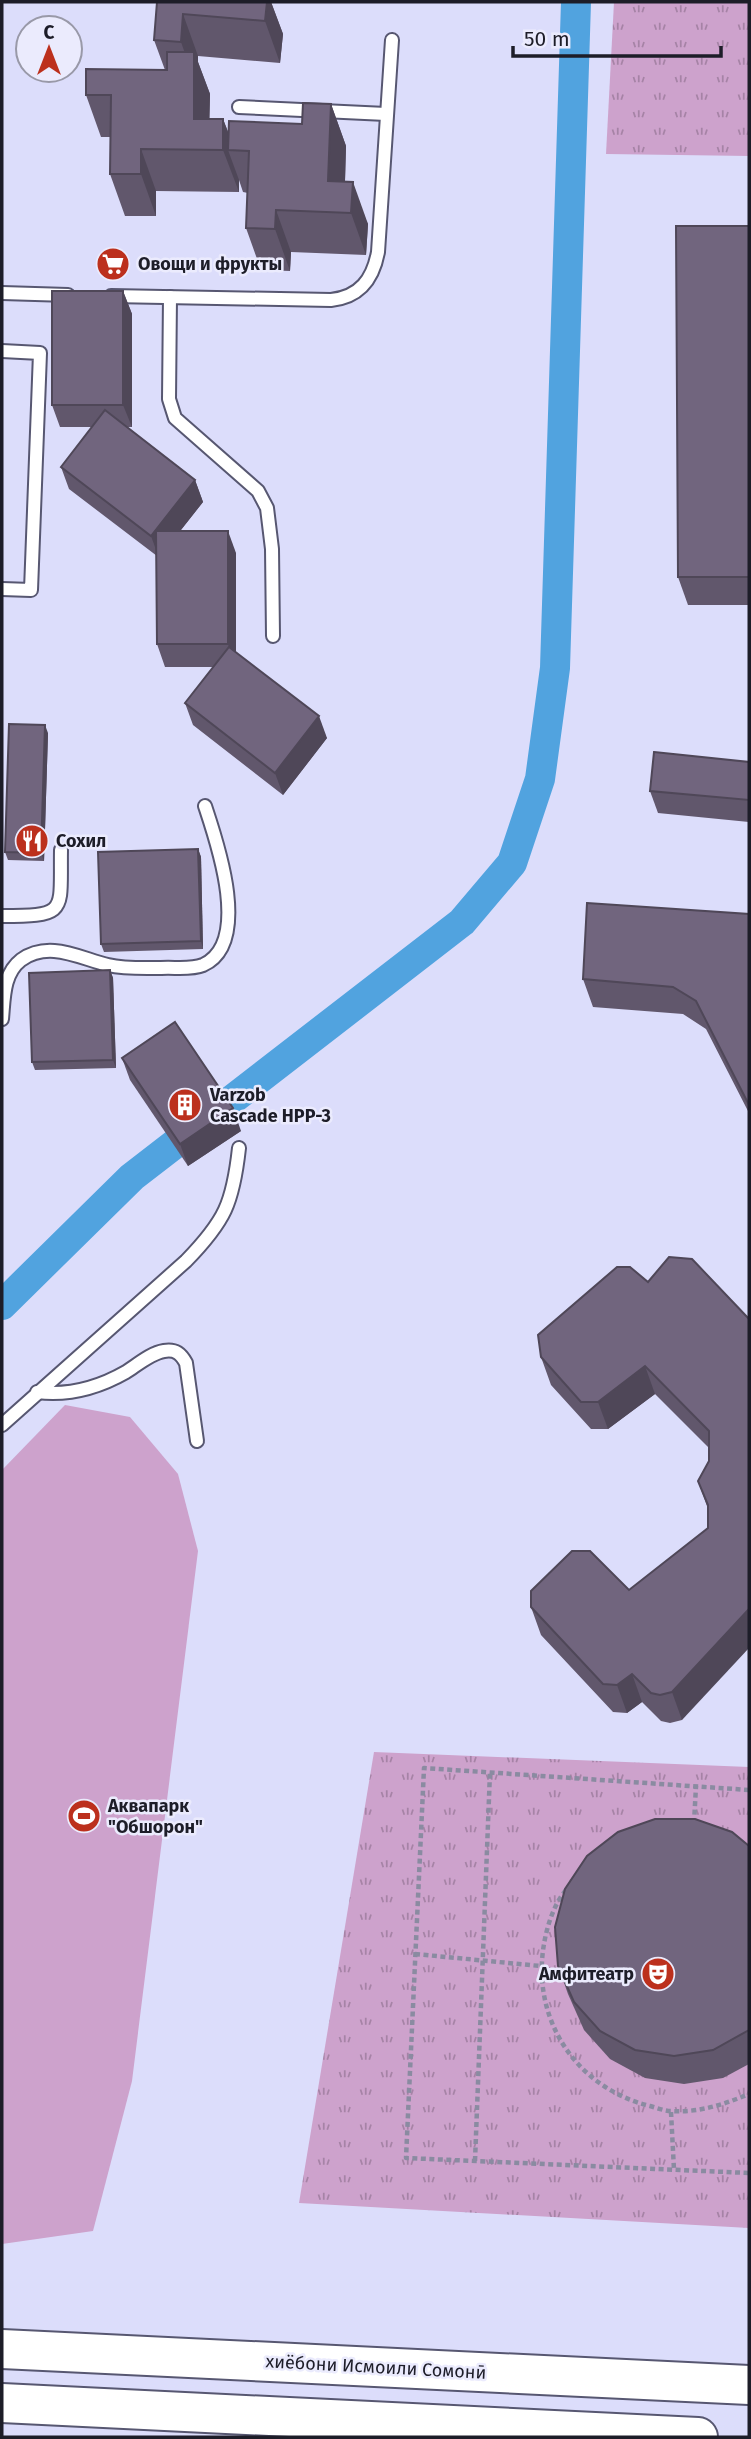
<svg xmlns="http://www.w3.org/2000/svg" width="751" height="2439" font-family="'Fira Sans',sans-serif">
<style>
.park{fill:url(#park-tufts)}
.garden{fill:#cda2cc}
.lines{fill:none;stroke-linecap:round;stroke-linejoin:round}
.canal{stroke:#51a3df;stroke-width:30}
.lane-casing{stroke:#575771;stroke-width:16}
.highway-casing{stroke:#575771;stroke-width:42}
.path{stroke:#8a8ba1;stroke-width:4.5;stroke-dasharray:5 3.5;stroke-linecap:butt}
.lane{stroke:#fff;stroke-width:12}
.highway{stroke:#fff;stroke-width:38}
.wall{fill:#61576c}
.shaded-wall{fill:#4f4758}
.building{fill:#71657e;stroke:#4f4758;stroke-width:2}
.labels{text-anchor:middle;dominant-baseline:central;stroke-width:5;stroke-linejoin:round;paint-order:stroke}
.poi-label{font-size:18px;font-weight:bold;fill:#1d1d28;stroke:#ebebfd;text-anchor:start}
.street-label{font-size:18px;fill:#1d1d28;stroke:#ebebfd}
</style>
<defs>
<pattern id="park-tufts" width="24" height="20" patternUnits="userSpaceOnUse" patternTransform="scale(1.75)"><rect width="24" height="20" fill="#cda2cc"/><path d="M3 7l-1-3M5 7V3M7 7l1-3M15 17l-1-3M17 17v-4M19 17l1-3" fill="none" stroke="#a683a6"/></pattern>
</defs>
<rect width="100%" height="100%" fill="#dcddfb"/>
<g class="park">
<polygon points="614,2 749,2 749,156 606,154"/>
<polygon points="374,1752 749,1767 749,2228 299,2203"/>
</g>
<polygon class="garden" points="65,1405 130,1417 178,1474 198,1551 132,2081 93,2231 2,2244 2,1470"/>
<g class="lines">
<polyline class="canal" points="2,1305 132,1177 462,922 512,863 540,779 555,668 576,2"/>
<defs>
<g id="lane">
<polyline points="239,107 386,114"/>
<polyline points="2,293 68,295"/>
<path d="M111,296L331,300C360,297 373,279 378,252L392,40"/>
<polyline points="170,297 169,399 175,418 258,491 267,508 272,549 273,636"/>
<polyline points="2,351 40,353 31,590 2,589"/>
<path d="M2,916C69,916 60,912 61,850"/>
<path d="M2,1019C4,998 3,974 21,960C49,940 79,958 108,965C125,969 143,968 161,968C174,967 191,970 203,965C252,943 217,842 205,806"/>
<path d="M37,1392C69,1396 98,1388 126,1372C137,1365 151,1353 164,1351C176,1349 181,1354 186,1363L197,1441"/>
<path d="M2,1425L186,1261C225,1221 233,1203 239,1148"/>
</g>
<g id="highway">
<polyline points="2,2349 749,2385"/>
<polyline points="2,2403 698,2437"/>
</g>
</defs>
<use href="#lane" class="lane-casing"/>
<use href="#highway" class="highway-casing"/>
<g class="path">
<polyline points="749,1790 424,1768 406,2158 749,2173"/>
<polyline points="694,1823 696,1786"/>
<path d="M566,1890C554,1904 547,1926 544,1944C531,2019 576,2088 650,2106C657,2108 665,2111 671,2111C699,2113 725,2104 749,2094"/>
<polyline points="415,1954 540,1966"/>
<polyline points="671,2112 674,2170"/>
<polyline points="475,2161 490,1772"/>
</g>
<use href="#lane" class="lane"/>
<use href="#highway" class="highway"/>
</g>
<g class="wall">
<polygon points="157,2 271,2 283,34 280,63 198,56 198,62 210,94 209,119 223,119 229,134 302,124 331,104 346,146 345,182 368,224 366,255 291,252 290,271 261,270 246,228 248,193 243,192 239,180 239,192 156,191 156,216 125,216 110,174 110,137 101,137 86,95 165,70 154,40"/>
<polygon points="749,226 749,605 688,605 678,577"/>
<polygon points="123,291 132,314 132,427 127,427 195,480 203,502 180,531 236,553 236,653 327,738 283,795 193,725 185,703 213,667 165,667 157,644 157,556 69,489 61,467 92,427 60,427 52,405"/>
<polygon points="48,733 44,861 8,860 5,852"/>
<polygon points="749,762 749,822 658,813 650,791"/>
<polygon points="198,849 201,857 203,949 104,952 101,944"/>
<polygon points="749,914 749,1113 706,1029 683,1014 593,1007 583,979"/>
<polygon points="110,970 113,978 116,1068 35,1070 32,1062"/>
<polygon points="122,1058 241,1131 188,1166 130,1080"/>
<polygon points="648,1282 749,1319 682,1720 670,1723 661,1721 642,1702 627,1713 613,1712 541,1635 531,1607 629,1590 708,1528 708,1509 698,1481 709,1461 709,1448 655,1394 608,1429 591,1429 551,1385 541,1357"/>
<polygon points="749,1846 749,2064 723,2078 684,2084 645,2078 610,2059 584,2030 568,1994 558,1966"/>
</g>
<g class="shaded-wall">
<polygon points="267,2 271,2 283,34 280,63 265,21"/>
<polygon points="183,14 198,56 198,62 210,94 209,150 194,119 194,79 181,42"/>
<polygon points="331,104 346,146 344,213 328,181"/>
<polygon points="223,119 235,151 228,150 239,180 239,192 223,150"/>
<polygon points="141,149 156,191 156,216 141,174"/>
<polygon points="353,182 368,224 366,255 351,213"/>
<polygon points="276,210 291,252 290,271 275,229"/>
<polygon points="123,291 132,314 132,427 123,405"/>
<polygon points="195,480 203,502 159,558 151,536"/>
<polygon points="228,531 236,553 236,667 228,644"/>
<polygon points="319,716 327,738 283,795 275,773"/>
<polygon points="45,725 48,733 44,861 41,853"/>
<polygon points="198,849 201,857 203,949 201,941"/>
<polygon points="110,970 113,978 116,1068 113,1060"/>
<polygon points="233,1108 241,1131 188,1166 180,1144"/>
<polygon points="645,1366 655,1394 608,1429 598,1402"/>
<polygon points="749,1609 749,1648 682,1720 672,1692"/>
<polygon points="632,1674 642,1702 627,1713 617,1685"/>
</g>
<g class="building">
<polygon points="157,2 267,2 265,21 183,14 181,42 154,40"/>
<polygon points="167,52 194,52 194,119 223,119 223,150 141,149 141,174 110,174 111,95 86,95 86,69 167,70"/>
<polygon points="303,103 331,104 328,181 353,182 351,213 276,210 275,229 246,228 249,151 228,150 229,121 302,124"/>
<polygon points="676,226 749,226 749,577 678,577"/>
<rect x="52" y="291" width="71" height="114"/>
<polygon points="105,410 195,480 151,536 61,467"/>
<polygon points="156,531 228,531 228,644 157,644"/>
<polygon points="229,647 319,716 275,773 185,703"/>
<polygon points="9,724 45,725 41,853 5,852"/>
<polygon points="654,752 749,762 749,800 650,791"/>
<polygon points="198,849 201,941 101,944 98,852"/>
<polygon points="587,903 749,914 749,1105 696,1001 673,987 583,979"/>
<polygon points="110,970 113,1060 32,1062 29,973"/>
<polygon points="175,1022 233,1108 180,1144 122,1058"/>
<polygon points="669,1257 692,1259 749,1319 749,1609 672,1692 660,1695 651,1693 632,1674 617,1685 603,1684 531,1607 531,1591 572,1551 590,1551 629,1590 708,1528 708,1505 698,1481 709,1461 709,1431 645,1366 598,1402 581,1402 541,1357 538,1335 617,1267 630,1267 648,1282"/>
<polygon points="655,1819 695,1819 732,1832 749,1846 749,2030 713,2050 674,2056 635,2050 600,2031 574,2002 558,1966 555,1927 565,1889 587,1856 618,1832"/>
</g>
<defs>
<symbol id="supermarket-disc" viewBox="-11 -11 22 22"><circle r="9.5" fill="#bc301d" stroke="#ebebfd"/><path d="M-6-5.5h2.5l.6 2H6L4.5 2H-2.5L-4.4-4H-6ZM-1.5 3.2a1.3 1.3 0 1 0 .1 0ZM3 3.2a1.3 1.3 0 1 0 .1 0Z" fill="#fff"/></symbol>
<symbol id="restaurant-disc" viewBox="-11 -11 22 22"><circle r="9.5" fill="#bc301d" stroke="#ebebfd"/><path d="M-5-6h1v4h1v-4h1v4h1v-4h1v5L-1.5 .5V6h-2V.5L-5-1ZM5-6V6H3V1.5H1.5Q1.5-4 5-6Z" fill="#fff"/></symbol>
<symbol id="building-disc" viewBox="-11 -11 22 22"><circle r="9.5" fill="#bc301d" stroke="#ebebfd"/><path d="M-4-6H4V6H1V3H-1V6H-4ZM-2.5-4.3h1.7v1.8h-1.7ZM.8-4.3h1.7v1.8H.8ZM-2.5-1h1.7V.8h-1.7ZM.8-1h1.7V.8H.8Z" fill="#fff"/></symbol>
<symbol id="stadium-disc" viewBox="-11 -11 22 22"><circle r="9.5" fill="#bc301d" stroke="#ebebfd"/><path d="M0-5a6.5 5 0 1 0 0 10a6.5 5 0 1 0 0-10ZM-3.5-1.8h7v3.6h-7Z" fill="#fff"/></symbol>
<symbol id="theatre-disc" viewBox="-11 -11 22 22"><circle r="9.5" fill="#bc301d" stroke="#ebebfd"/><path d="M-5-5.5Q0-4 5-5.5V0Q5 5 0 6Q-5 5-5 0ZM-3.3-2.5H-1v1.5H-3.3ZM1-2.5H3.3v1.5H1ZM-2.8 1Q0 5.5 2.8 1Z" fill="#fff"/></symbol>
</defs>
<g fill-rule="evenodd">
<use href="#supermarket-disc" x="94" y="245" width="38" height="38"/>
<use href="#restaurant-disc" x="13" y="822" width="38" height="38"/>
<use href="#building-disc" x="166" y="1086" width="38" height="38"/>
<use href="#stadium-disc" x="65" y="1797" width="38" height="38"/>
<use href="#theatre-disc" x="639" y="1955" width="38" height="38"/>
</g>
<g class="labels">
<g class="poi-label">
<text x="138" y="264">Овощи и фрукты</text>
<text x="56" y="841">Сохил</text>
<text x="210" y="1095">Varzob<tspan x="210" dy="21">Cascade HPP-3</tspan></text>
<text x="108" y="1806">Аквапарк<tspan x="108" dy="21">"Обшорон"</tspan></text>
<text x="634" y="1974" text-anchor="end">Aмфитеатр</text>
</g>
<g class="street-label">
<text transform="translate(376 2367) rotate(3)">хиёбони Исмоили Сомонӣ</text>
</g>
</g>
<rect width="751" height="2439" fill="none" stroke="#1d1d28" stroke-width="7"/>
<g transform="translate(49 49)"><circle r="33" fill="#ebebfd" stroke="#9999a8" stroke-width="2"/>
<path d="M0-5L12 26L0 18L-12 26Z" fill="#bc301d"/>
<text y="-10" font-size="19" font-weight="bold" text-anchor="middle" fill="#1d1d28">С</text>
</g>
<path d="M513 46v10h208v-10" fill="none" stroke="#1d1d28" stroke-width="3.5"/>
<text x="524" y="46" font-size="21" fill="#1d1d28" stroke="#ebebfd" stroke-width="5" paint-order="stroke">50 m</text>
</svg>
